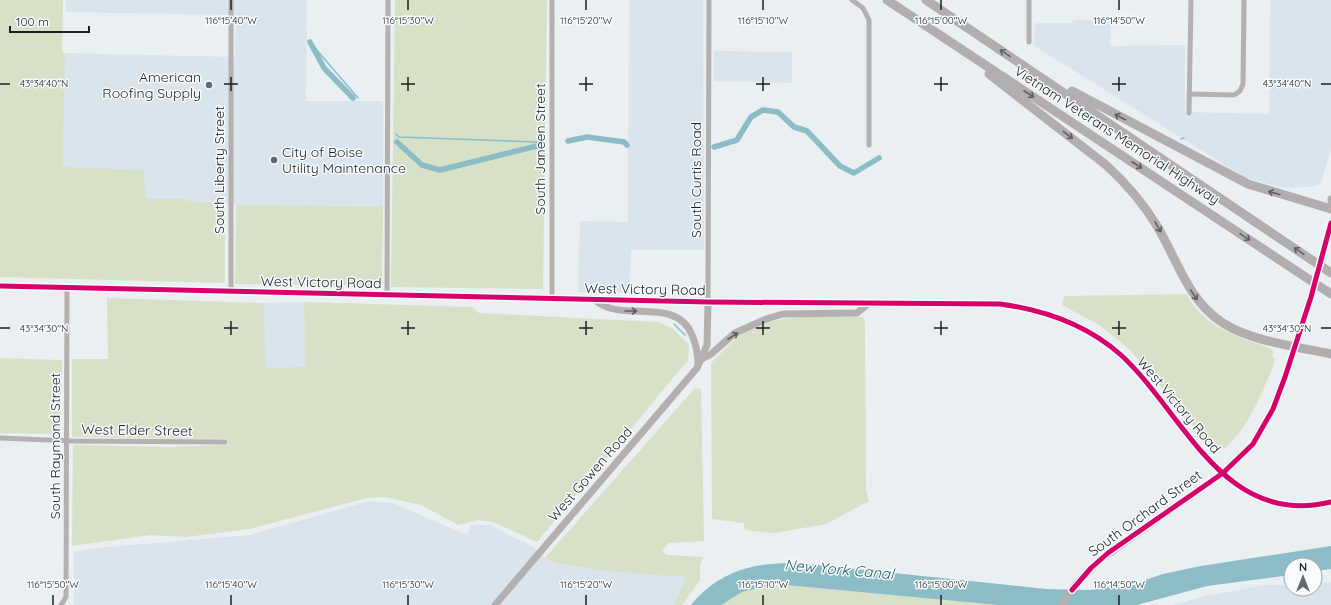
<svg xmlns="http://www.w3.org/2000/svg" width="1331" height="605" font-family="Quicksand,sans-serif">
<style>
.built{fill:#dae4ec}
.green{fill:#d6e1c8}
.water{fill:#8cbdc6}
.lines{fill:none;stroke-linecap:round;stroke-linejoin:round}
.stream{stroke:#8cbdc6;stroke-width:1.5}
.canal{stroke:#8cbdc6;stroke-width:5.5}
.street{stroke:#b5b1b0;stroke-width:5}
.secondary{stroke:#b4b0af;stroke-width:7}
.highway{stroke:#b2aead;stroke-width:9}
.secondary-bridge{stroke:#b4b0af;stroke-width:7}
.cycleway-casing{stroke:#f8fcfe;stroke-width:8}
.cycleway{stroke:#d6006c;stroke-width:5}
.oneway{stroke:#606061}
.oneway2{stroke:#616161}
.ticks{fill:none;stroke:#1d2022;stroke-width:1.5}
.poi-dot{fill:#65686b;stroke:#f8fcfe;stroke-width:1.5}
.labels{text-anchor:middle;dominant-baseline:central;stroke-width:3;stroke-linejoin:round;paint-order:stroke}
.poi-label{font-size:14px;fill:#1d2022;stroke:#f8fcfe;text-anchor:end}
.street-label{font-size:14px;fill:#1d2022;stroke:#f8fcfe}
.water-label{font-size:15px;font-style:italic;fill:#265f68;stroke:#f8fcfe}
.ticks-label{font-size:10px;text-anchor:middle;fill:#1d2022;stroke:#f8fcfe;stroke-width:3;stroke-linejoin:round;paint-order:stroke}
</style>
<rect width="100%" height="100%" fill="#eaeff2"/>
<g class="built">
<polygon points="66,0 307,0 306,101 383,101 383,207 236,205 188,201 184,199 145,199 63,168 65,53 235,57 236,15 66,12"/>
<polygon points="629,0 703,0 704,250 631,250 629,293 578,292 580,221 628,222"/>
<polygon points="1270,0 1331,0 1331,148 1321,184 1311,187 1283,188 1244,177 1033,45 1036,23 1073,23 1073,20 1111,20 1110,46 1185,45 1185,112 1269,114"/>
<polygon points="714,51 792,52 792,83 714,81"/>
<polygon points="304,302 305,368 264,368 264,303"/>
<polygon points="370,501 392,503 467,535 471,525 490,525 533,547 549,562 573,567 686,577 674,605 74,605 74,552 95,548 250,535"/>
<polygon points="1331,582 1331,605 1172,605 1205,596 1265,585 1291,585 1291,589 1315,589 1315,583"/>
</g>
<g class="green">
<polygon points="0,0 63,0 62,52 65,53 63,167 144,170 145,199 184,199 188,201 225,204 225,283 0,277"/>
<polygon points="395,0 547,0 543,289 391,287"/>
<polygon points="236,205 383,207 382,286 235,284"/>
<path d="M1186,294C1205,327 1236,337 1270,348L1274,352L1272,356L1275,358L1274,364C1261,394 1250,426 1225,448L1215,449L1210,445L1130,350L1101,326L1062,305L1064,296Z"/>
<polygon points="107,298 264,303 265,368 305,367 304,302 473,307 479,313 658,322 672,328 689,345 688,360 537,542 493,522 478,520 458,525 421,505 385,497 367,498 249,529 186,537 150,535 72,546 73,445 170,447 228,445 227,439 72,437 72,359 108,359"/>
<polygon points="799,317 863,317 865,321 866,490 869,501 826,524 775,533 745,530 744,523 712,519 711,363 740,334 770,321"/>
<polygon points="0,358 62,360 60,434 0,433"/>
<path d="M695,388L701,389L704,541L669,543L662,551L667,555L703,557L700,566V580L682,605H674L686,577C662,575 558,570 545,558Z"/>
<polygon points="775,584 998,605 721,605 742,592"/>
</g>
<path class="water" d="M1331,546V569L1315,571V565H1291V575L1207,586L1137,605H998L775,584L742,592L721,605H691C723,567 761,561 808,564L1046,589L1089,590L1134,584L1163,574L1201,566Z"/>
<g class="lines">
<g class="stream">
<polyline points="310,42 358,98"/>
<polyline points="396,134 399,137 538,142 545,137"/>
<polyline points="1181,139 1184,138"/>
<polyline points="674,324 685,335"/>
</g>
<g class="canal">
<polyline points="310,42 324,68 353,98"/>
<polyline points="568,141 587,137 624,142 627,145"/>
<polyline points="397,142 422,165 440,170 537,146"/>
<polyline points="714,147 737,140 751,117 763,110 778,112 794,127 807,131 840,166 854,173 879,158"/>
</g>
<g class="street">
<polyline points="852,0 863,8 869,20 869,145"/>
<polyline points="1029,42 1029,0"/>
<polyline points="1189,94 1234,95 1240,91 1243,84 1244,0"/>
<polyline points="1189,113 1191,0"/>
<polyline points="231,292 231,0"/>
<polyline points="387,295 388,0"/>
<polyline points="552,298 552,0"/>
<polyline points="708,302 709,0"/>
<polyline points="0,438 73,441 225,442"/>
<polyline points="61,605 66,597 67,288"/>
</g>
<g class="secondary">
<polyline points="1331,199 1331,201"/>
<polyline points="1324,249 1331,223"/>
<path d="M0,286L708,302L1000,304C1045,310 1086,324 1121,355C1185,414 1223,528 1331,502"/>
<path d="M595,300C621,324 676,295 692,335C696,344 698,354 698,365"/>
<polyline points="702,359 711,354 735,333 766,319 783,314 857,313 869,303"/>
<polyline points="495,605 697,368 707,345 708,302"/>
<polyline points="1062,605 1075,585 1099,561 1223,473 1253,444 1273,409 1285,377 1311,297"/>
</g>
<g class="highway">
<polyline points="887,0 1331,294"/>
<polyline points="926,0 1331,273"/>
<path d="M989,74L1106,165C1126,183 1143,203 1157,226C1177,259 1188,301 1223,323C1250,341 1299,347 1331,354"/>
<polyline points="1072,91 1248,184 1331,209"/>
</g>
<polyline class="secondary-bridge" points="1311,297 1324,249"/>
<defs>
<g id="cycleway">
<path d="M0,286L708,302L1000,304C1045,310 1086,324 1121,355C1185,414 1223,528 1331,502"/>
<polyline points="1072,590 1091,568 1108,553 1223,473 1253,444 1273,409 1285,377 1311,297 1331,223"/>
</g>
</defs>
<use href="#cycleway" class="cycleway-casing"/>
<use href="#cycleway" class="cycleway"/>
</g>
<defs><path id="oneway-shaft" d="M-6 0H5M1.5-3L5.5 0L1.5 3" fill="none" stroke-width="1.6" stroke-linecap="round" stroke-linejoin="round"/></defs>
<g class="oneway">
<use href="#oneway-shaft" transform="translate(1005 53) rotate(-146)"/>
<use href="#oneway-shaft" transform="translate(1029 94) rotate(33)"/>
<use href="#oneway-shaft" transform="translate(1120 117) rotate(-152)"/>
<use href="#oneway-shaft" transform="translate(1068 135) rotate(38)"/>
<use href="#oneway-shaft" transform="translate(1137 165) rotate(33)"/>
<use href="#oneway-shaft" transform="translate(1274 193) rotate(-165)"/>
<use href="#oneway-shaft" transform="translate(1158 227) rotate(60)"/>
<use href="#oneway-shaft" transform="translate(1245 237) rotate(34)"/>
<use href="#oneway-shaft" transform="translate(1299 251) rotate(-146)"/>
<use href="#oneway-shaft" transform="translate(1194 295) rotate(56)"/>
</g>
<g class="oneway2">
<use href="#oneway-shaft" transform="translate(631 311)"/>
<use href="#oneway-shaft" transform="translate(733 336) rotate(-33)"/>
</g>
<path class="ticks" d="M231,0V10M408,0V10M586,0V10M763,0V10M941,0V10M1119,0V10M231,77V91M408,77V91M586,77V91M763,77V91M941,77V91M1119,77V91M0,84H10M224,84H238M401,84H415M579,84H593M756,84H770M934,84H948M1112,84H1126M1321,84H1331M231,321V335M408,321V335M586,321V335M763,321V335M941,321V335M1119,321V335M0,328H10M224,328H238M401,328H415M579,328H593M756,328H770M934,328H948M1112,328H1126M1321,328H1331M53,595V605M231,595V605M408,595V605M586,595V605M763,595V605M941,595V605M1119,595V605"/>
<g class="poi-dot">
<circle cx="209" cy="85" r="4"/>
<circle cx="274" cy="160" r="4"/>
</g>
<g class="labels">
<g class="poi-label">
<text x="201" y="77">American<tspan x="201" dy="16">Roofing Supply</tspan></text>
<text x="282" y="152" text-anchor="start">City of Boise<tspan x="282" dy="16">Utility Maintenance</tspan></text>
</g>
<g class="street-label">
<text transform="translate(1117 135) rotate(33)">Vietnam Veterans Memorial Highway</text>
<text transform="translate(540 149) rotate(-90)">South Janeen Street</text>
<text transform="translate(219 170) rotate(-90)">South Liberty Street</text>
<text transform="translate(696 180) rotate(-90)">South Curtis Road</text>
<text transform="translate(321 282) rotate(1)">West Victory Road</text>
<text transform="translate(645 289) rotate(1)">West Victory Road</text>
<text transform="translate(1179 405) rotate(50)">West Victory Road</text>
<text transform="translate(137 430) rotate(1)">West Elder Street</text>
<text transform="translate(55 446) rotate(-90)">South Raymond Street</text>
<text transform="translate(590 474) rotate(-49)">West Gowen Road</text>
<text transform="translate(1145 513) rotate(-36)">South Orchard Street</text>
</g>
<g class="water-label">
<text transform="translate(839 569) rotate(5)">New York Canal</text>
</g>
</g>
<g class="ticks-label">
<text x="231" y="24">116°15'40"W</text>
<text x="408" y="24">116°15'30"W</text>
<text x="586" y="24">116°15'20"W</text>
<text x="763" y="24">116°15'10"W</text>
<text x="941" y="24">116°15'00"W</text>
<text x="1119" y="24">116°14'50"W</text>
<text x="44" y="87">43°34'40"N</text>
<text x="1287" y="87">43°34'40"N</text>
<text x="44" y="332">43°34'30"N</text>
<text x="1287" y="332">43°34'30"N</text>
<text x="53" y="588">116°15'50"W</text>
<text x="231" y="588">116°15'40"W</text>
<text x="408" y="588">116°15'30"W</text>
<text x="586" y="588">116°15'20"W</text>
<text x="763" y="588">116°15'10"W</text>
<text x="941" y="588">116°15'00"W</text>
<text x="1119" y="588">116°14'50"W</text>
</g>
<g transform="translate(1303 577)"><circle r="19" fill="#f8fcfe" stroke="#a0a4a6"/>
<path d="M0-3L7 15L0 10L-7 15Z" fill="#65686b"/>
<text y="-6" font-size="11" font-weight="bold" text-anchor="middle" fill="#1d2022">N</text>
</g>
<path d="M10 26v6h79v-6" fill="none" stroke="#1d2022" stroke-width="2"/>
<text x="16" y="26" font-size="12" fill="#1d2022" stroke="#f8fcfe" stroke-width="3" paint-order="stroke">100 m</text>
</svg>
